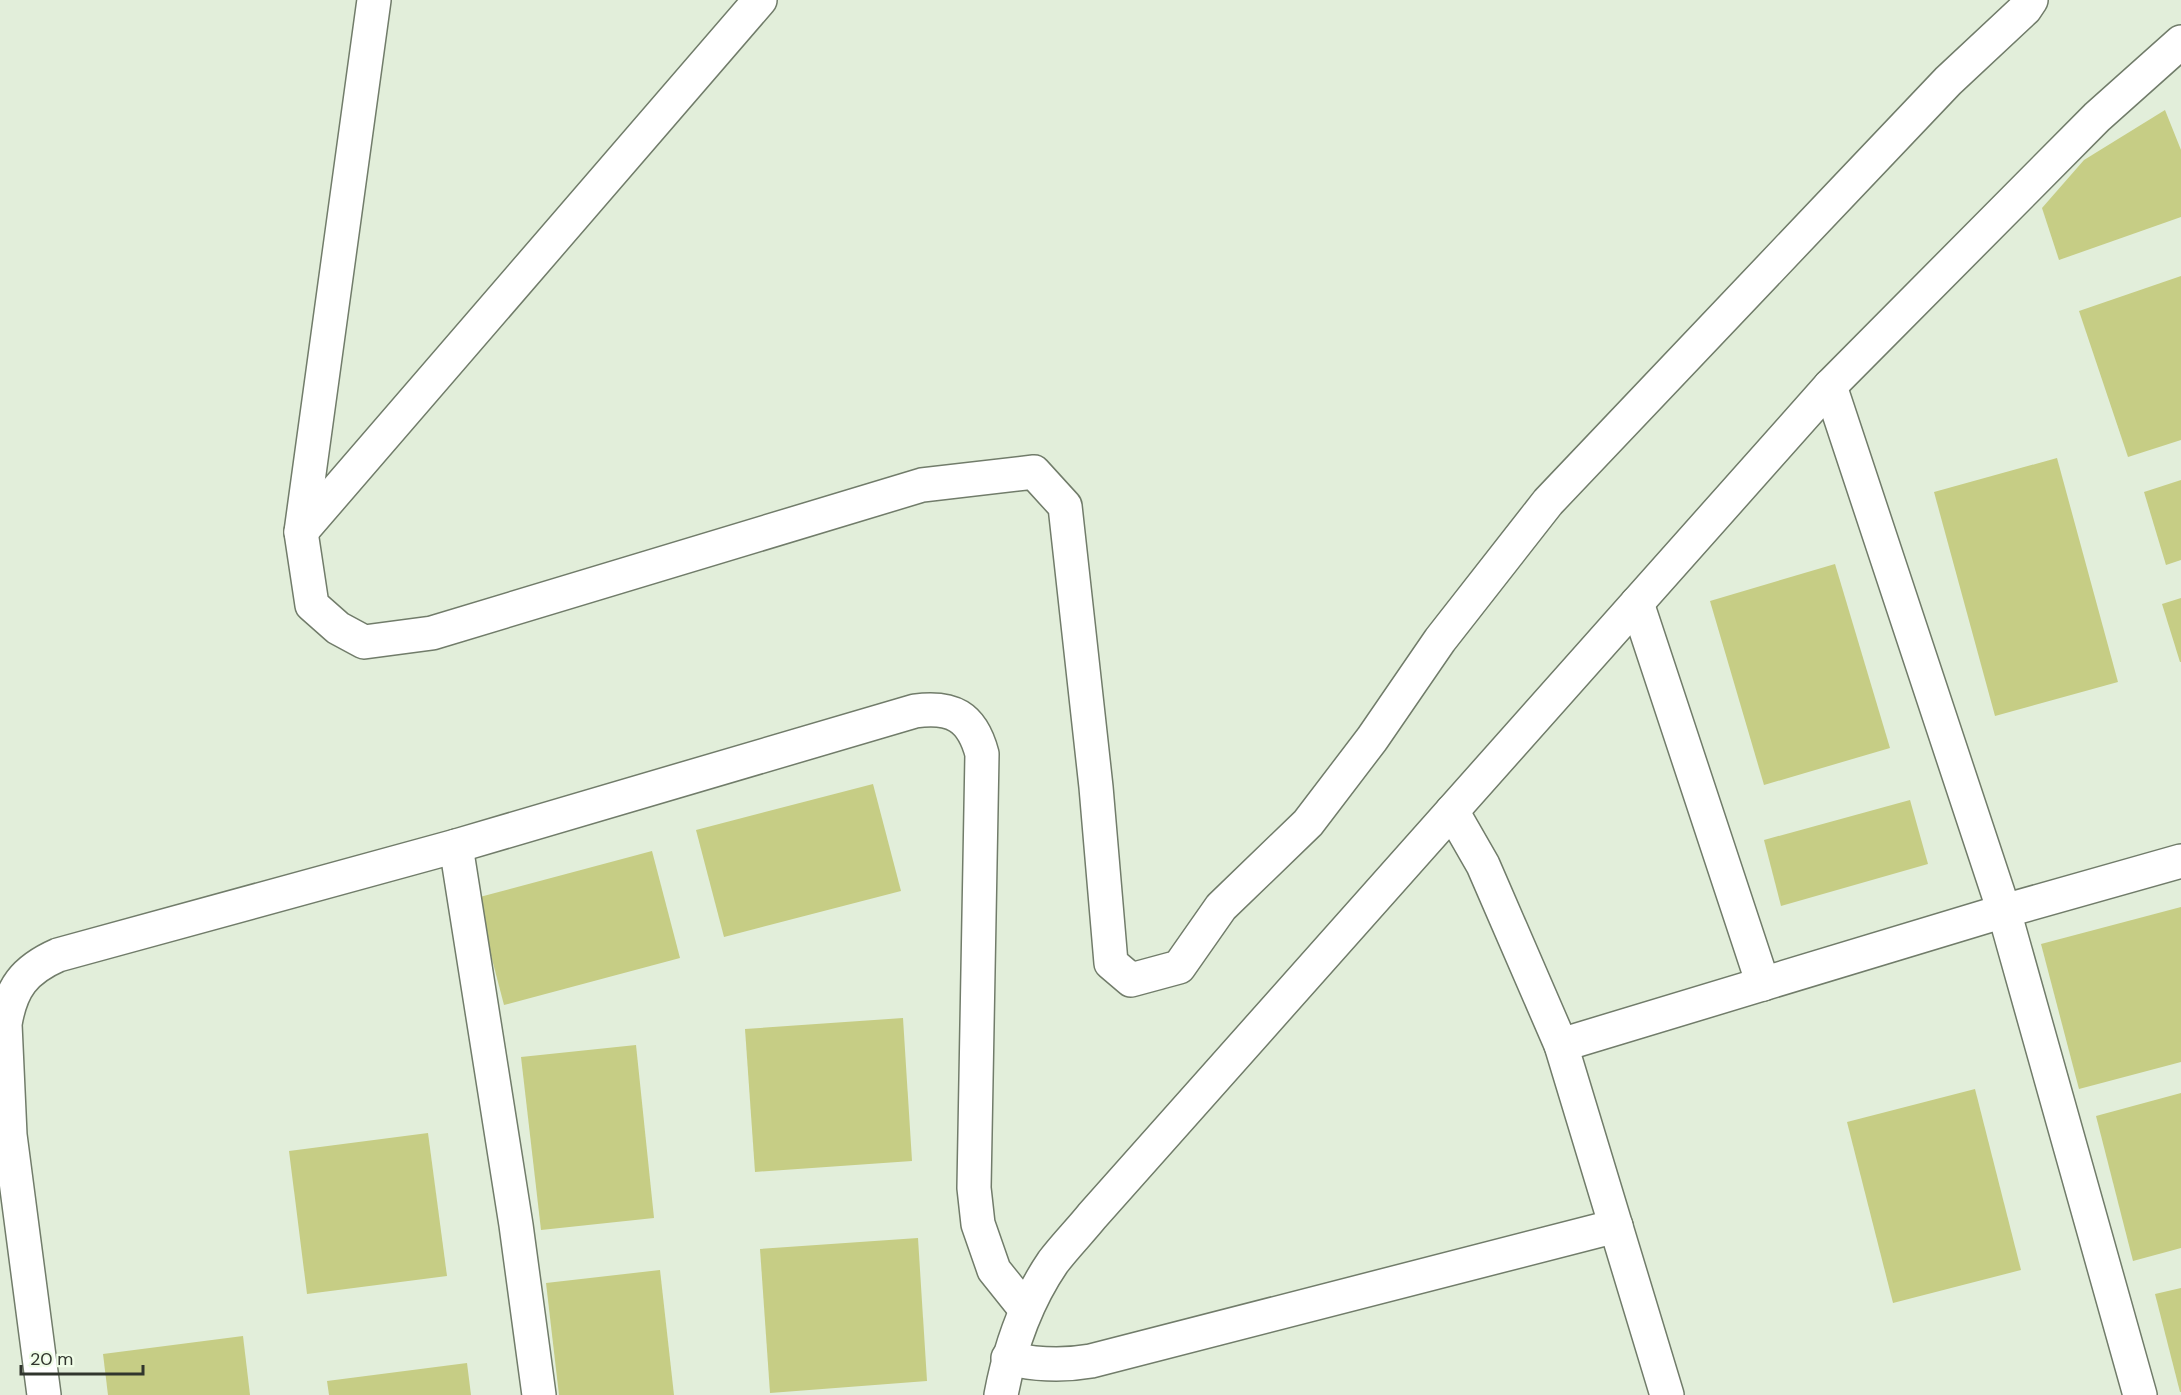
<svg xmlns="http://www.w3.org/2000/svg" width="2181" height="1395" font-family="'DM Sans',sans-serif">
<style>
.building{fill:#c6cd85}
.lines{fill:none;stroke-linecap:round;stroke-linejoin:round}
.minor-casing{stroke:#717c6a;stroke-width:36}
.minor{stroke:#fff;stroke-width:33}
</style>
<rect width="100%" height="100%" fill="#e2eeda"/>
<g class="building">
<polygon points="2165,110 2181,150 2181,217 2059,260 2042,208 2084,160"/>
<polygon points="2181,276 2181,440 2128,457 2079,311"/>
<polygon points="2057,458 2118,682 1995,716 1934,492"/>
<polygon points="2181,480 2181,560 2166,565 2144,492"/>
<polygon points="1835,564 1890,748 1764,785 1710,601"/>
<polygon points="2181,598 2181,662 2180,662 2162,604"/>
<polygon points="873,784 901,891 724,937 696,830"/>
<polygon points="1910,800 1928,864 1781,906 1764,840"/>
<polygon points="652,851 680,958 504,1005 476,898"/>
<polygon points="2181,907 2181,1062 2079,1089 2041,944"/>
<polygon points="903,1018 912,1161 755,1172 745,1029"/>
<polygon points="636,1045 654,1218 541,1230 521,1057"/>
<polygon points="1975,1089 2021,1270 1893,1303 1847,1122"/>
<polygon points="2181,1093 2181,1248 2133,1261 2096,1116"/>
<polygon points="428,1133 447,1276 307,1294 289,1151"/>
<polygon points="918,1238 927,1381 770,1393 760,1249"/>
<polygon points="660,1270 674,1395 559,1395 546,1283"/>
<polygon points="2181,1288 2181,1392 2180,1392 2155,1294"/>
<polygon points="243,1336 250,1395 108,1395 103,1354"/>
<polygon points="467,1363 471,1395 329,1395 327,1381"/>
</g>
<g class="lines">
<defs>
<g id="minor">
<polyline points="374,0 301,532 312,605 338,628 364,642 432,633 922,485 1034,472 1065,506 1096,787 1111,963 1131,980 1179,967 1221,907 1308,823 1372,739 1440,640 1548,502 1948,81 2025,9 2031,0"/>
<polyline points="1830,386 2004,911 2140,1395"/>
<polyline points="301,532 760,0"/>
<polyline points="1637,603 1763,984"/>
<polyline points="1452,811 1483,865 1561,1045 1667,1395"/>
<polyline points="456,846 516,1225 539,1395"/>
<polyline points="1561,1045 2004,911 2181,861"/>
<path d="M1008,1358C1036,1365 1062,1366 1091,1361L1616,1226"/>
<path d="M44,1395L10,1135L5,1024C11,988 24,970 58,955L456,846L915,711C952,706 972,716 982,754L974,1188L978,1224L994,1270L1026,1310"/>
<path d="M1001,1395C1010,1347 1025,1303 1053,1262C1065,1246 1080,1231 1092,1216L1830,386L2097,117L2181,42"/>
</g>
</defs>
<use href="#minor" class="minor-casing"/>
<use href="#minor" class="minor"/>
</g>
<path d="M21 1365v9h122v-9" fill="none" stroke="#30352d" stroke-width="3"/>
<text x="30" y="1365" font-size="18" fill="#30352d" stroke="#effce7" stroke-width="4.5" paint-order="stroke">20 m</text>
</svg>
